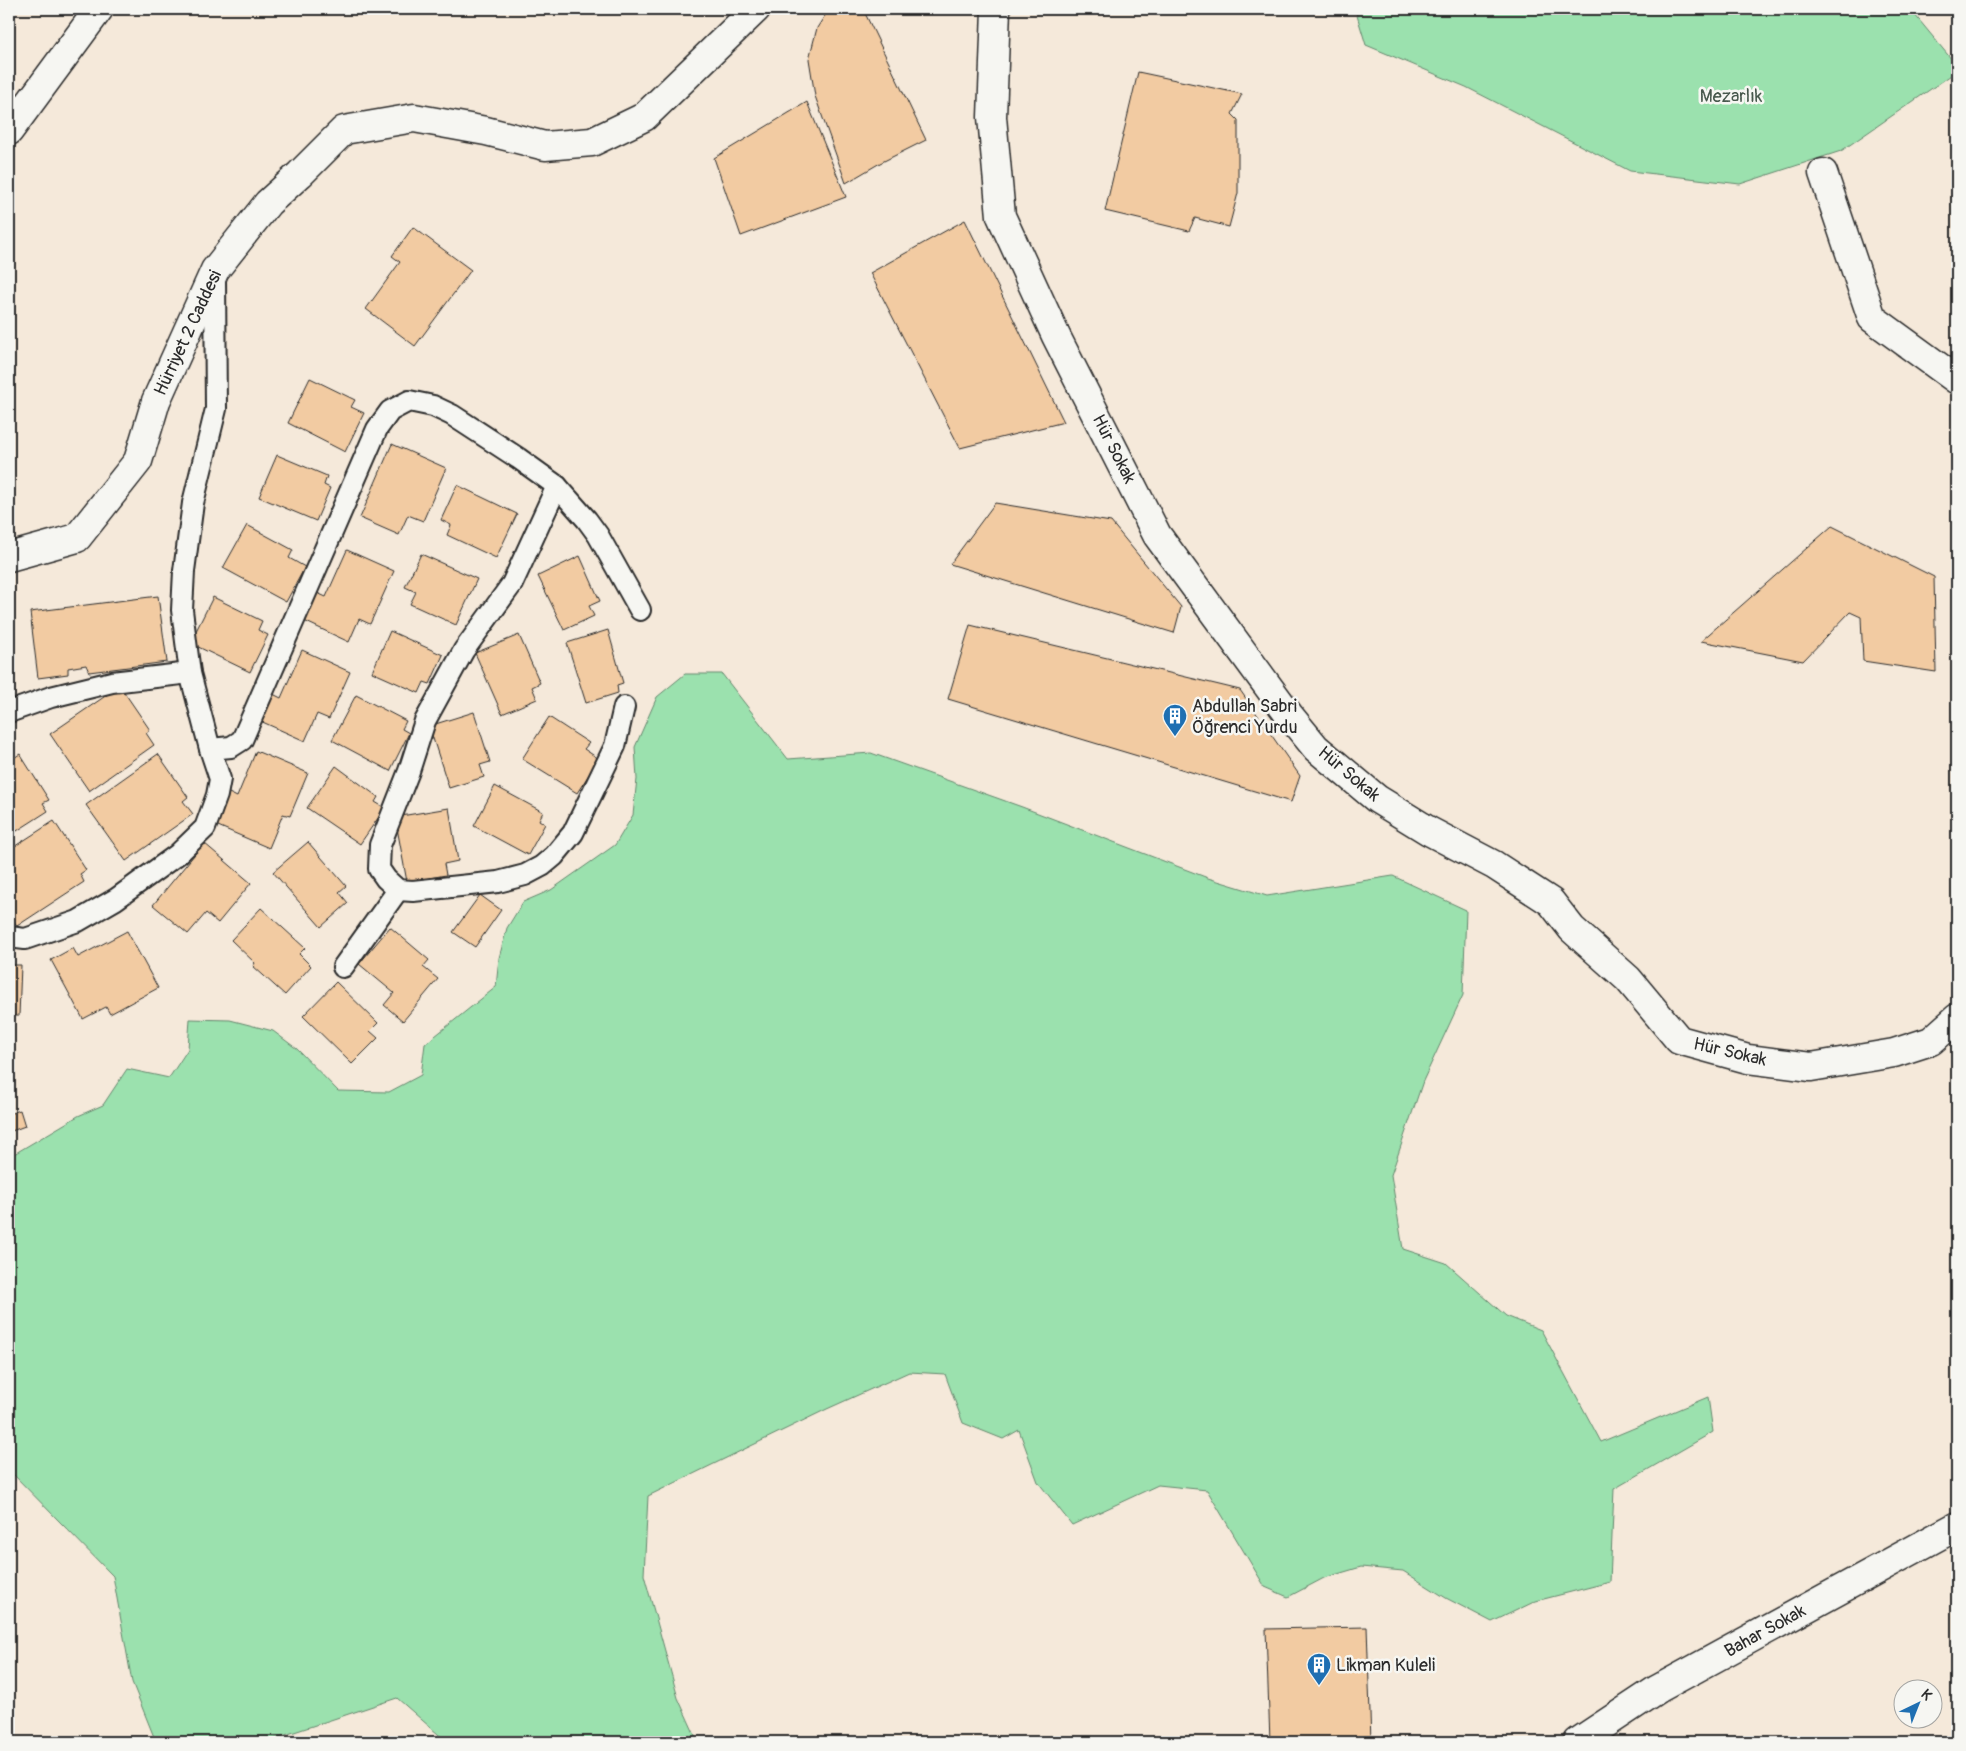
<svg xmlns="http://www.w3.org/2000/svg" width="1966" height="1751" font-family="Pangolin,sans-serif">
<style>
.green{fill:#9be1ae;stroke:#63866c}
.building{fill:#f2cba2;stroke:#2b2b2b}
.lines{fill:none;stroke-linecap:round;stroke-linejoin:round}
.service-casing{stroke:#2b2b2b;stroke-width:24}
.minor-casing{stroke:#2b2b2b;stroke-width:31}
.tertiary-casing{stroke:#2b2b2b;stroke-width:31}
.service{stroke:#f6f6f2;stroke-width:20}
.minor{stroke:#f6f6f2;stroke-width:28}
.tertiary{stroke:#f6f6f2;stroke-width:28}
.labels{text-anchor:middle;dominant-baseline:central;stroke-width:5;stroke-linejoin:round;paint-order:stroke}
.park-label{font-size:18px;fill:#47584c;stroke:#f6f6f2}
.street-label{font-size:18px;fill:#2b2b2b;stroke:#f6f6f2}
.poi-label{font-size:18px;fill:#2b2b2b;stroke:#f6f6f2;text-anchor:start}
</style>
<rect width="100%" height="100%" fill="#f5e9da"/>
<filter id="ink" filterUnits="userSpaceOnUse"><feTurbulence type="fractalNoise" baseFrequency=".02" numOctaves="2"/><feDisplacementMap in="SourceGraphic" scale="10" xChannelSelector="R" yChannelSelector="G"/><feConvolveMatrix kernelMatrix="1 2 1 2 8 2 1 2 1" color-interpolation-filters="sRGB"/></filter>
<g filter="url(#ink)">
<g class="green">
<polygon points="1355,9 1910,9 1957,66 1957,71 1841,151 1740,184 1630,171 1466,87 1366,45"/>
<polygon points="685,674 722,674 788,759 871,753 1022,807 1208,878 1267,896 1393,876 1466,910 1463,995 1423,1081 1391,1175 1403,1249 1446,1263 1506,1316 1541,1330 1601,1442 1708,1397 1713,1432 1614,1489 1610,1582 1536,1601 1492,1622 1446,1598 1403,1571 1361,1567 1324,1578 1288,1597 1265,1587 1207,1490 1158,1485 1072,1525 1038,1482 1019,1430 1003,1439 963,1423 945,1374 909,1372 827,1409 648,1496 644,1575 678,1698 698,1742 447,1742 397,1698 264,1742 156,1742 132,1682 113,1576 9,1470 9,1157 78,1116 103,1105 127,1069 169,1078 188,1049 190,1019 230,1020 273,1031 297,1049 338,1091 389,1092 421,1075 425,1044 496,987 499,958 507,928 523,902 551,890 615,845 633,815 637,779 635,747 657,697"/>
</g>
<g class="building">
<polygon points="829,9 863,9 926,140 880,163 846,183 815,96 809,59 817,28"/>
<polygon points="1138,72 1242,94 1232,114 1238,120 1238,193 1229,227 1195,218 1189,231 1105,211"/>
<polygon points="807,102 846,197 741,236 714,158"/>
<polygon points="965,220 1064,422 960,448 870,273"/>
<polygon points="413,227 471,270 415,346 366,309 400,262 392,256"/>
<polygon points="310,378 355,400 351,407 364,413 345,452 288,423"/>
<polygon points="392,444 446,468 423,521 408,515 399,535 360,518"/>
<polygon points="277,455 327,476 324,485 330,488 316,521 259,497"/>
<polygon points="457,485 517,514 496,558 447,535 451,525 441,520"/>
<polygon points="995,503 1111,522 1181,607 1174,633 950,564"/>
<polygon points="247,525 293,550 289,558 305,567 286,602 223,568"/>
<polygon points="1832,526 1934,577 1936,672 1863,661 1861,617 1850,612 1803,661 1701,641"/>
<polygon points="347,550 394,571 370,624 359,619 349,642 302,620 315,592 326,597"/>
<polygon points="421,554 477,579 456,625 410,604 416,592 405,587"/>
<polygon points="580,556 600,601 589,606 594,616 564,630 538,576"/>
<polygon points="158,596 167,662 89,672 86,665 68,668 68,674 38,678 30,612"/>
<polygon points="213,597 262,621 258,630 268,635 250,672 190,643"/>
<polygon points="970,625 1240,690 1300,776 1291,802 948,699"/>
<polygon points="608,630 623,683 617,685 618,693 586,703 567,643"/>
<polygon points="390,631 443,655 430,684 424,682 419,693 372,672"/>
<polygon points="519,635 540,683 532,687 537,699 502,714 475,653"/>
<polygon points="302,650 350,672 329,719 317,714 305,741 258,720 271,693 281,698"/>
<polygon points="120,686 150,730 146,733 154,745 89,791 50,734"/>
<polygon points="356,695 406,721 402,729 409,733 390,771 332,740"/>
<polygon points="474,712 490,762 480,765 484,777 449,788 429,726"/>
<polygon points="549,717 589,743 584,749 599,759 577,793 522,759"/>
<polygon points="256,751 308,773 290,816 283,814 269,848 211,823 225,791 237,797"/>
<polygon points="20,754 49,800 43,803 48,811 9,836 9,761"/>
<polygon points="158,754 188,797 183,801 193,814 126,861 86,805"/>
<polygon points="336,766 378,797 375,802 385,808 360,844 307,808"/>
<polygon points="495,786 543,812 539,820 545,824 528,855 474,826"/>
<polygon points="449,808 458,861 444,864 446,875 407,882 395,817"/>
<polygon points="54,821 86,870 80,874 84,882 17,926 9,914 9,850"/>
<polygon points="308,842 346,886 339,892 348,903 321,927 273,872"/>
<polygon points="204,843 251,883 218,923 206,913 188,934 153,905"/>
<polygon points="480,895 501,910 475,947 453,932"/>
<polygon points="261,908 305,948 299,954 311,966 285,995 253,966 255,963 231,940"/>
<polygon points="390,927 429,960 423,967 438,979 403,1021 384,1005 394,993 359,964"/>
<polygon points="127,931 158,988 110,1014 106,1007 83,1019 51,960 73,948 78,957"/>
<polygon points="9,965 21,965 19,1016 9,1016"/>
<polygon points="336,982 378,1023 370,1031 378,1038 352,1064 303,1016"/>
<polygon points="20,1110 25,1126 9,1132 9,1114"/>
<polygon points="1367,1627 1371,1742 1270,1742 1266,1629"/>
</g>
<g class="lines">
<defs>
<g id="service">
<polyline points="557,486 512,584 464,650 425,721 409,771 380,845 379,869 386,879 398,890 413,891 498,882 525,875 542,866 554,856 573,833 615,746 624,707"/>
<polyline points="9,712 51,697 112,682 190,673"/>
<polyline points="210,749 231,747 242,740 377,429 390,411 409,401 433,406 452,415 518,458 557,486 587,520 598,535 640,610"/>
<polyline points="9,937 25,939 78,921 116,899 178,854 205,828 217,795 220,779 210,749 190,673 182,610 184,571 193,503 216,409 215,277"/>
<polyline points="343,967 398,890"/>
</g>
<g id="minor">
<polyline points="996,9 992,117 1001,216 1056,336 1157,535 1289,715 1316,748 1377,799 1429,831 1494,865 1551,902 1572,929 1628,979 1679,1040 1748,1059 1811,1067 1894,1053 1931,1041 1957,1018"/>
<polyline points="9,131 99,9"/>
<polyline points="1823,173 1872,318 1957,380"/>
<polyline points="1578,1742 1658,1689 1957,1526"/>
</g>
<polyline id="tertiary" points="9,557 77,538 138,461 156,401 215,270 268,203 300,174 344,130 414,118 486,131 545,146 592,142 644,117 756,9"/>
</defs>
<use href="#service" class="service-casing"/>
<use href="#minor" class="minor-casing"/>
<use href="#tertiary" class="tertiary-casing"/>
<use href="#service" class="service"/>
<use href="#minor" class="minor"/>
<use href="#tertiary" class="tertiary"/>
</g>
</g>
<defs>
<symbol id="building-pin" viewBox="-11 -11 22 30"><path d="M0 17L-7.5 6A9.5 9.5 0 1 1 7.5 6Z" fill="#1f6fb2" stroke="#f6f6f2"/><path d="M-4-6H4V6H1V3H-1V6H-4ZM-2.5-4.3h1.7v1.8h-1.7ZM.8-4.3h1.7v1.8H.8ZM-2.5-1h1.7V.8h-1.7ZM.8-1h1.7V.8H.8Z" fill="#fff"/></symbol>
</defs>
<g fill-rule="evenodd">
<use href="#building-pin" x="1161" y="702" width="28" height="38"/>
<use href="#building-pin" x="1305" y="1651" width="28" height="38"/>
</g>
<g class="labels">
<g class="park-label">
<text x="1731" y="96">Mezarlık</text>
</g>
<g class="street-label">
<text transform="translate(188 333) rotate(-65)">Hürriyet 2 Caddesi</text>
<text transform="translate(1114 449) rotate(63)">Hür Sokak</text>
<text transform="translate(1349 774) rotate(40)">Hür Sokak</text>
<text transform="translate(1730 1052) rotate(13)">Hür Sokak</text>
<text transform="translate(1765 1631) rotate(-29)">Bahar Sokak</text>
</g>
<g class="poi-label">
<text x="1192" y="706">Abdullah Sabri<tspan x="1192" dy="21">Öğrenci Yurdu</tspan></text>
<text x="1336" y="1665">Likman Kuleli</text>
</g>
</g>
<rect width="1966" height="1751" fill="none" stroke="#f6f6f2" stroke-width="30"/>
<rect x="15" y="15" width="1936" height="1721" fill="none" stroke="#2b2b2b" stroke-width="2" filter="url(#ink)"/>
<g transform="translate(1918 1704) rotate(43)"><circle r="24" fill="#f6f6f2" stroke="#a5a5a2"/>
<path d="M0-4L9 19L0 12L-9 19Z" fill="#1f6fb2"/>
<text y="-8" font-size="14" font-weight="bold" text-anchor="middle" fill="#2b2b2b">K</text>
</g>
</svg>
